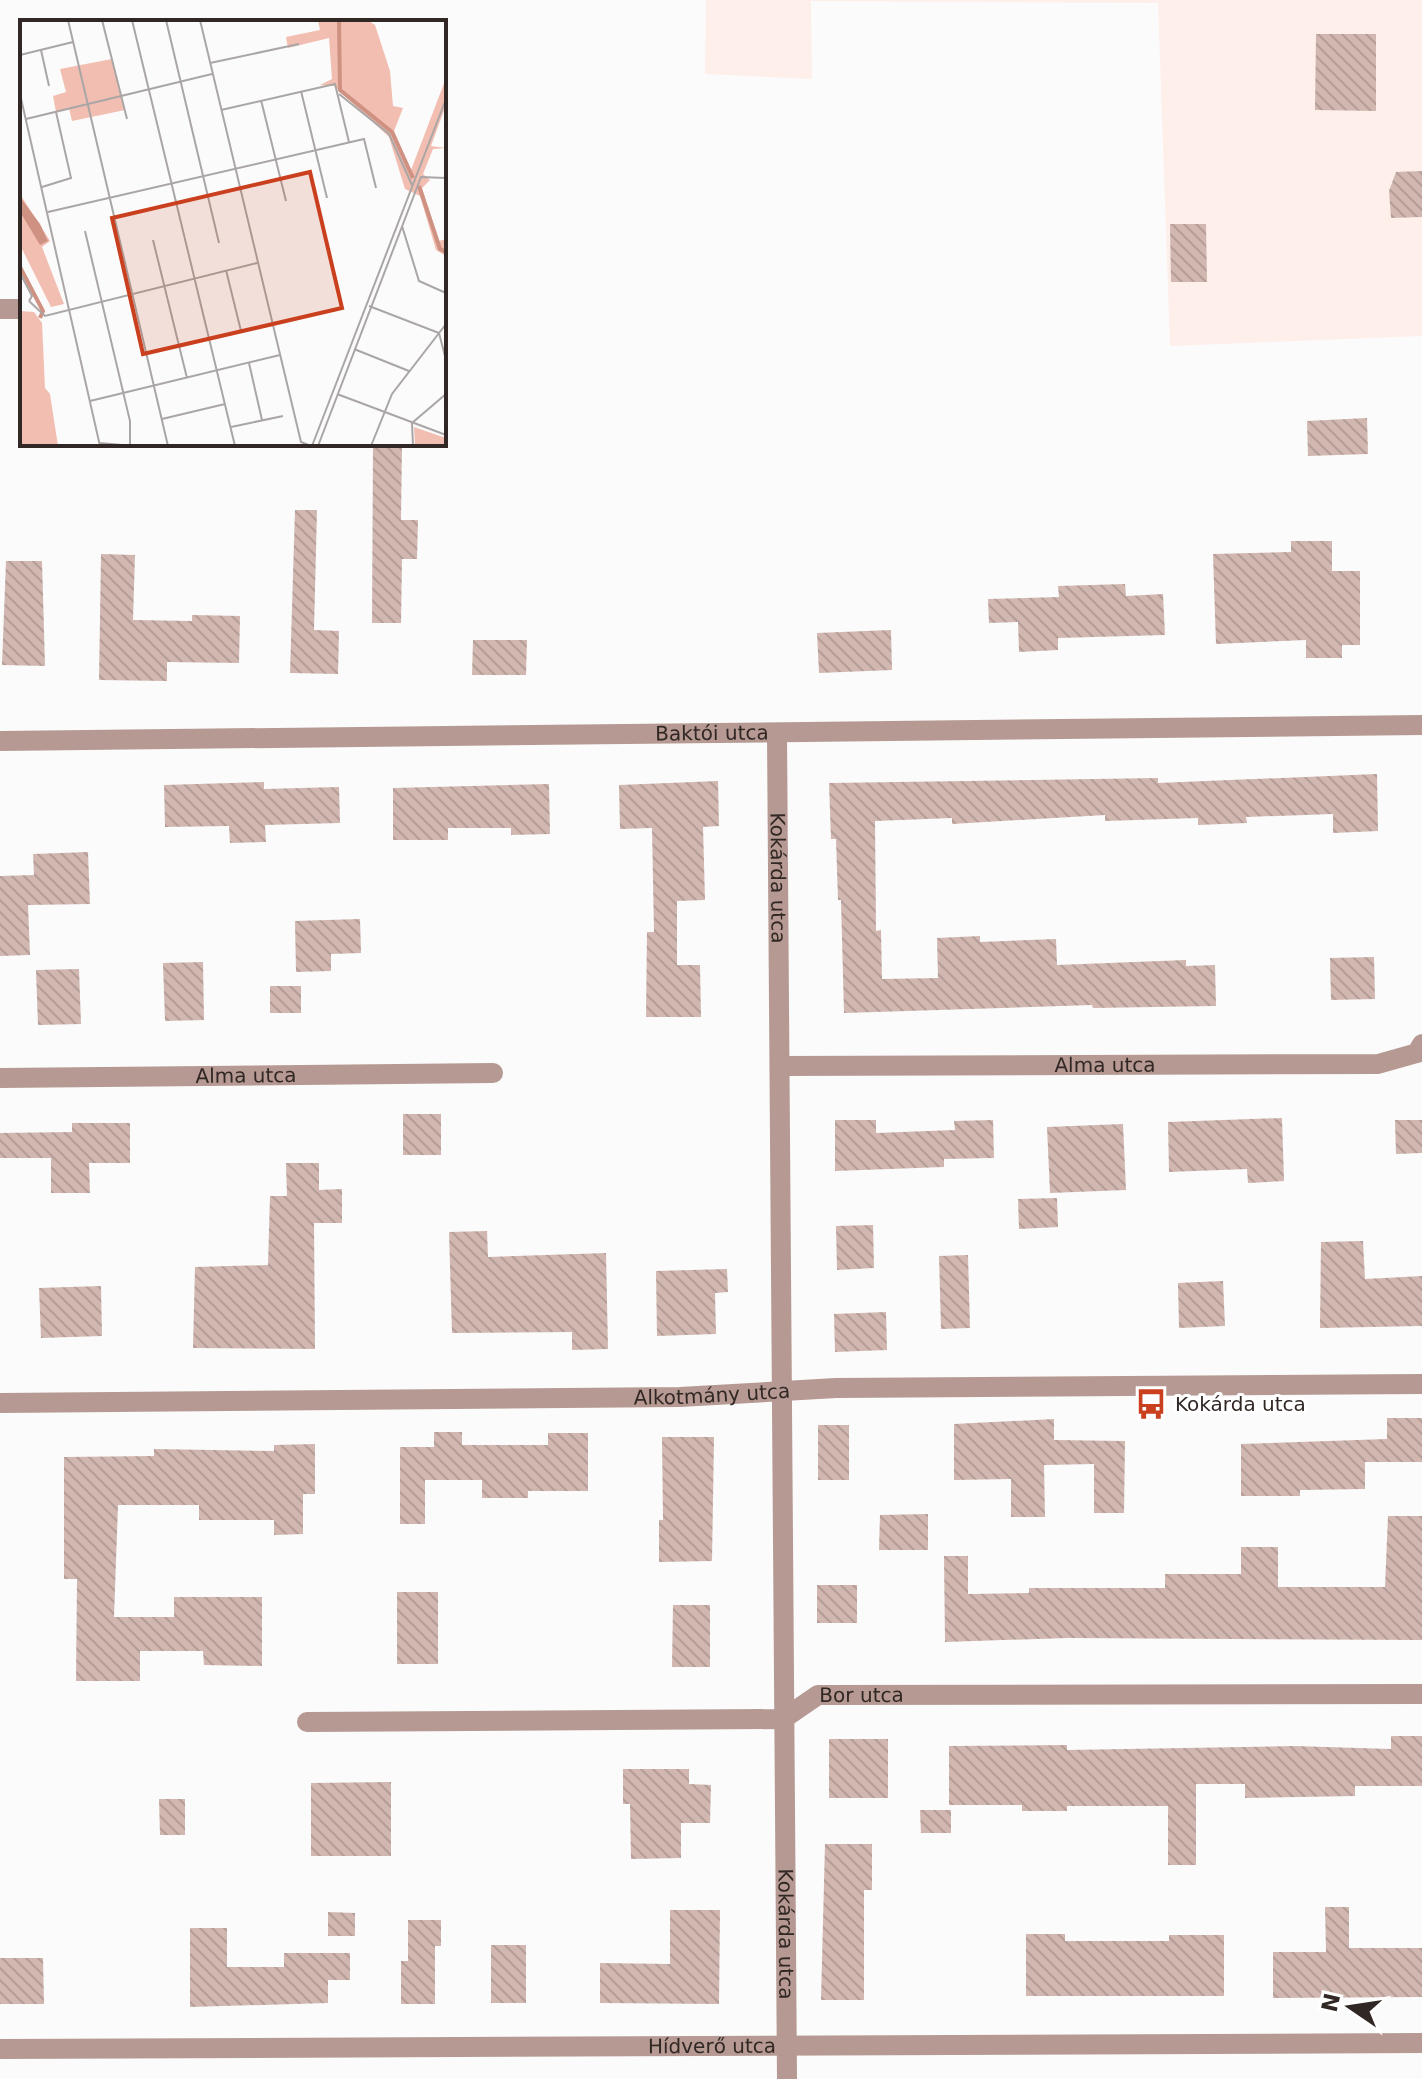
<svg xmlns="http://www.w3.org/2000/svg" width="1422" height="2079" font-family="'DejaVu Sans',sans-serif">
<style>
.built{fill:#feefeb}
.building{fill:url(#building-back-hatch)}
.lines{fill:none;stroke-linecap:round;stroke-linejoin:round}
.minor{stroke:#b59992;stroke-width:20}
.tertiary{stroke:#b59992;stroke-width:20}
.labels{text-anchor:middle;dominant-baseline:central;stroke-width:6;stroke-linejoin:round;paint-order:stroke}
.street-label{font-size:20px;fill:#312724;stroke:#fff}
.poi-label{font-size:20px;fill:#312724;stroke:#fff;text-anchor:start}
.inset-river{fill:none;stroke:#ce9182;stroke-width:4}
.inset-road{fill:none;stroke:#aaa6a5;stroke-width:2}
.view{fill:#ca401f;fill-opacity:0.15;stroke:#ca401f;stroke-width:4}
.inset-edge{fill:none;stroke:#312724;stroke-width:4}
</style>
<defs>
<pattern id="building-back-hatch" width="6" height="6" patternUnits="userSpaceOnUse" patternTransform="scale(2)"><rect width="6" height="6" fill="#d1b7b0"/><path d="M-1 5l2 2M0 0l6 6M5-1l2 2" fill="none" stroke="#b49d97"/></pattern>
</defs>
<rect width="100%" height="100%" fill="#fbfbfb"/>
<polygon class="built" points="706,0 1422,0 1422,336 1170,346 1158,3 811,1 812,79 705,74"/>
<g class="building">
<polygon points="1316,34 1376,34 1376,111 1315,110"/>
<polygon points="1422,171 1422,217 1391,218 1389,191 1396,172"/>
<polygon points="1170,224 1206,224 1207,282 1171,282"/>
<polygon points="1367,418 1368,454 1308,456 1307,421"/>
<polygon points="373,444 402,444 401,520 418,520 417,559 402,559 401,623 372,623"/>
<polygon points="295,510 317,510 314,630 339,631 338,674 290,673"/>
<polygon points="1291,541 1332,541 1332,571 1360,571 1360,645 1342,645 1342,658 1306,658 1306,640 1216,644 1213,554 1291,552"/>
<polygon points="101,554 135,555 133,620 192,621 192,615 240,616 239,663 167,662 167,681 99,680"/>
<polygon points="6,561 42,561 45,666 2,665"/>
<polygon points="1125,584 1126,596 1163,594 1165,635 1058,638 1058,650 1019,652 1018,622 989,623 988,599 1059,597 1058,586"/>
<polygon points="891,630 892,670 819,673 817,633"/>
<polygon points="473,640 527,640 526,675 472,675"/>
<polygon points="1377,774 1378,831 1333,833 1333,814 1246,817 1247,823 1198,825 1198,818 1105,821 1105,815 952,824 952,818 875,821 876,931 881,930 882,979 938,978 937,938 980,936 980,942 1056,939 1057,965 1186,960 1186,966 1215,965 1216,1006 1093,1008 1092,1005 844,1013 841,900 838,900 836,839 831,839 829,783 1158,778 1158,783"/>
<polygon points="718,781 719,826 703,827 705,900 677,901 677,965 700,965 701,1017 646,1017 647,932 654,932 652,828 620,829 619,785"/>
<polygon points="264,782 264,789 339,787 340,823 265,825 266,842 230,843 229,826 165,827 164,785"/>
<polygon points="549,784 550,834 511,835 511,828 448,828 448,840 393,840 393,788"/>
<polygon points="88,852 90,904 28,905 30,955 0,956 0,876 34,875 33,854"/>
<polygon points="360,919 361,953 331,954 331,971 296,972 295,921"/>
<polygon points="1374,957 1375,999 1331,1000 1330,958"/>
<polygon points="203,962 204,1020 165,1021 163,963"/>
<polygon points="79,969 81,1024 38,1025 36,970"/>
<rect x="270" y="986" width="31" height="27"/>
<rect x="403" y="1114" width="38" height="41"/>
<polygon points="1282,1118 1284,1181 1248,1183 1247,1169 1169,1172 1168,1122"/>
<polygon points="835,1120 876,1120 876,1133 955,1130 954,1121 993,1120 994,1158 944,1159 944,1167 835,1171"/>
<polygon points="1395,1120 1422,1120 1422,1153 1396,1154"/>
<polygon points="72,1123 130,1123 130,1163 89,1163 90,1193 51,1193 51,1158 0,1158 0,1133 72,1132"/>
<polygon points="1123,1124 1126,1190 1050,1193 1047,1127"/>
<polygon points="286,1163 319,1163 319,1190 342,1189 342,1223 314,1223 315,1349 193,1348 195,1267 268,1265 270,1196 287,1196"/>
<polygon points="1057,1198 1058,1227 1019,1229 1018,1199"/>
<polygon points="873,1225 874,1268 837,1270 836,1226"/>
<polygon points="487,1231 488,1257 606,1253 608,1349 572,1350 572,1332 452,1333 449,1232"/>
<polygon points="1363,1241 1365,1279 1422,1276 1422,1326 1320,1328 1321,1242"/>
<polygon points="968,1255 970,1328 941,1329 939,1256"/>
<polygon points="727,1269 728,1292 715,1293 716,1334 657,1336 656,1271"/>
<polygon points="1223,1281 1225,1326 1179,1328 1178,1283"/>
<polygon points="101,1286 102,1336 41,1338 39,1288"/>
<polygon points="886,1312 887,1350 835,1352 834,1314"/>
<polygon points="1387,1418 1422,1418 1422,1462 1365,1462 1365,1489 1300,1490 1300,1496 1241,1496 1241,1444 1387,1439"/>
<polygon points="1054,1419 1054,1440 1125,1441 1124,1513 1094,1513 1094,1464 1044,1465 1045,1517 1011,1517 1011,1479 954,1480 954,1424"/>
<rect x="818" y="1425" width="31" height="55"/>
<polygon points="434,1432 462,1432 462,1445 548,1445 548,1433 588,1433 588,1491 528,1491 528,1498 482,1498 482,1480 425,1480 425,1524 400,1524 400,1447 434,1447"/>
<polygon points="662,1437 714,1437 712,1561 659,1562 659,1520 663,1520"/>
<polygon points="315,1444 315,1494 303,1494 303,1534 274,1535 274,1520 199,1520 199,1505 118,1505 114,1617 174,1617 174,1597 262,1597 262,1666 204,1665 203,1651 140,1651 140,1681 76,1681 77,1579 64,1579 64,1457 154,1456 154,1449 274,1451 274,1445"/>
<polygon points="928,1514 928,1550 879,1550 880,1515"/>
<polygon points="1388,1516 1422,1516 1422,1640 1067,1638 945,1642 944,1556 968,1556 968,1594 1029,1593 1029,1588 1165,1588 1165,1574 1241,1574 1241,1547 1278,1547 1278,1587 1385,1587"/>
<rect x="817" y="1585" width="40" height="38"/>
<rect x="397" y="1592" width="41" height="72"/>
<polygon points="673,1605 710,1605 710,1667 672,1667"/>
<polygon points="1391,1736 1422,1736 1422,1786 1355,1786 1355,1796 1245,1798 1245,1784 1196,1784 1196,1865 1168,1865 1168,1806 1067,1806 1067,1811 1022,1811 1022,1805 949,1805 949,1746 1067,1745 1067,1750 1294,1746 1391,1749"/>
<rect x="829" y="1739" width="59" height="59"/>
<polygon points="623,1769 689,1769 689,1784 711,1785 710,1823 681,1823 681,1858 631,1859 630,1804 623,1804"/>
<polygon points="391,1782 391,1856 311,1856 311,1783"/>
<polygon points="159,1799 185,1799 185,1835 160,1835"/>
<polygon points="920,1810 951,1810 951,1833 921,1833"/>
<polygon points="825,1844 872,1844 872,1890 864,1890 864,2000 821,2000"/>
<polygon points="1325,1907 1349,1907 1349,1948 1422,1948 1422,1997 1273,1998 1273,1952 1326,1952"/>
<polygon points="670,1910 720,1910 719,2004 600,2003 600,1963 670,1964"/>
<polygon points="328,1912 355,1913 355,1936 328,1936"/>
<polygon points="408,1920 441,1920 441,1946 435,1946 435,2004 401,2004 401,1961 408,1961"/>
<polygon points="190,1928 227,1928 227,1967 284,1967 284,1953 350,1953 350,1980 328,1980 328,2003 190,2007"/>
<polygon points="1026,1934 1065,1934 1065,1941 1169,1941 1169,1935 1224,1935 1224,1996 1026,1996"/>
<rect x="491" y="1945" width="35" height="58"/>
<polygon points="0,1958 43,1958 44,2004 0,2004"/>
</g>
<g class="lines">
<g class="minor">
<polyline points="0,309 22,309"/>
<path id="s1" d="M777,734L787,2079"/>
<path id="s2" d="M0,741L1422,725"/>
<path id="s3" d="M781,1066L1378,1064L1417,1053L1422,1044"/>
<path id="s4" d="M0,1078L493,1073"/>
<path id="s5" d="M307,1722L783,1719L818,1695L1422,1694"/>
<path id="s6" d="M0,2049L1422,2043"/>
</g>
<path class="tertiary" id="s7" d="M0,1403L680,1397L836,1388L1422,1384"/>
</g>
<defs>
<symbol id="bus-bare" viewBox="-9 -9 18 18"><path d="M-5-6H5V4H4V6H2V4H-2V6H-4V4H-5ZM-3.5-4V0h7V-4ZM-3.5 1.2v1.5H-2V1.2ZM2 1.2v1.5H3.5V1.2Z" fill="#ca401f" stroke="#fff" stroke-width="2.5" paint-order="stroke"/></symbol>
</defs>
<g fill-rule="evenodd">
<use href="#bus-bare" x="1129" y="1382" width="44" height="44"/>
</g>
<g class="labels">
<g class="street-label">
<text stroke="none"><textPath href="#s2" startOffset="712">Baktói utca</textPath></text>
<text stroke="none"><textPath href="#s1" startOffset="144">Kokárda utca</textPath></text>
<text stroke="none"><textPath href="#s3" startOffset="324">Alma utca</textPath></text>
<text stroke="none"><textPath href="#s4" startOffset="246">Alma utca</textPath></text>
<text stroke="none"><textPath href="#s7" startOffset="712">Alkotmány utca</textPath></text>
<text stroke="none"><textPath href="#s5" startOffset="562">Bor utca</textPath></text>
<text stroke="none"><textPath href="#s1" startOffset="1200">Kokárda utca</textPath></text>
<text stroke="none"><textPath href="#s6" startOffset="712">Hídverő utca</textPath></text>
</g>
<g class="poi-label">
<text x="1175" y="1404">Kokárda utca</text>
</g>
</g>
<g transform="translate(20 20)">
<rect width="426" height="426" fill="#fbfbfb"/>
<path d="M298,0H347L355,5L370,51L373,86L383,88L374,111L391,150L426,58V85L411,126L426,128L413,129L403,154L410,160L402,168L419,221L426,219V236L416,230L400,176L385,169L369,117L314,66L300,65L312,59L309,18L268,28L266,17L300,10ZM92,39L105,90L52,101L49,88L36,92L33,76L46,72L40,49ZM0,174L30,221L22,227L44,284L31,287L0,225Z" fill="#f2beb1"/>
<path d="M0,291L14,292L22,303L25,368L30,374L38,426H0Z" fill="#f2beb1"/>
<path d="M394,407L426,418V426H395Z" fill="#f2beb1"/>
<path d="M0,177L20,204L28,221L20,225L2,195Z" fill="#ce9182"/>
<path class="inset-river" d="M319,0L320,70L372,112L393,158M399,166L420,229L426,232M0,247L23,291L20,298"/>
<path class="inset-road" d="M48,0L148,426M82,0L107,99M112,0L215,426M146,0L199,223M180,0L281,422L291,426M21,30L29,66M0,35L53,22M190,43L279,24M281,71L307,178M0,74L80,426M319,74L369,114L392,165M241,80L266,181M201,90L315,64L329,122M6,99L192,54M400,157L426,158M22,167L51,158L36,92M28,192L344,119L356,168M382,206L399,261L426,273M65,211L110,401V425M133,220L167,358M206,250L221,311L252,305M0,253L12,276L9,281M9,281L25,296L237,243M349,286L419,313L426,340M334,329L389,351M229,343L242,400M317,374L426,415M70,381L260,335M142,399L205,384M211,407L263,396M80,423L113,426M292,426L426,79M298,426L401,157M351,426L372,374L426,304M393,426L392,403L426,374"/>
<path class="view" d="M290,152L322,288L123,334L92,198Z"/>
<rect width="426" height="426" class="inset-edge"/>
</g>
<g transform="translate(1350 2007) rotate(283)" stroke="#ffffff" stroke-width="6" paint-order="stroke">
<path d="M0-6L14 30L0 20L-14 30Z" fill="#312724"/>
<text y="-12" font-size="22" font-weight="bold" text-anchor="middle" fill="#312724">N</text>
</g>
</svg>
